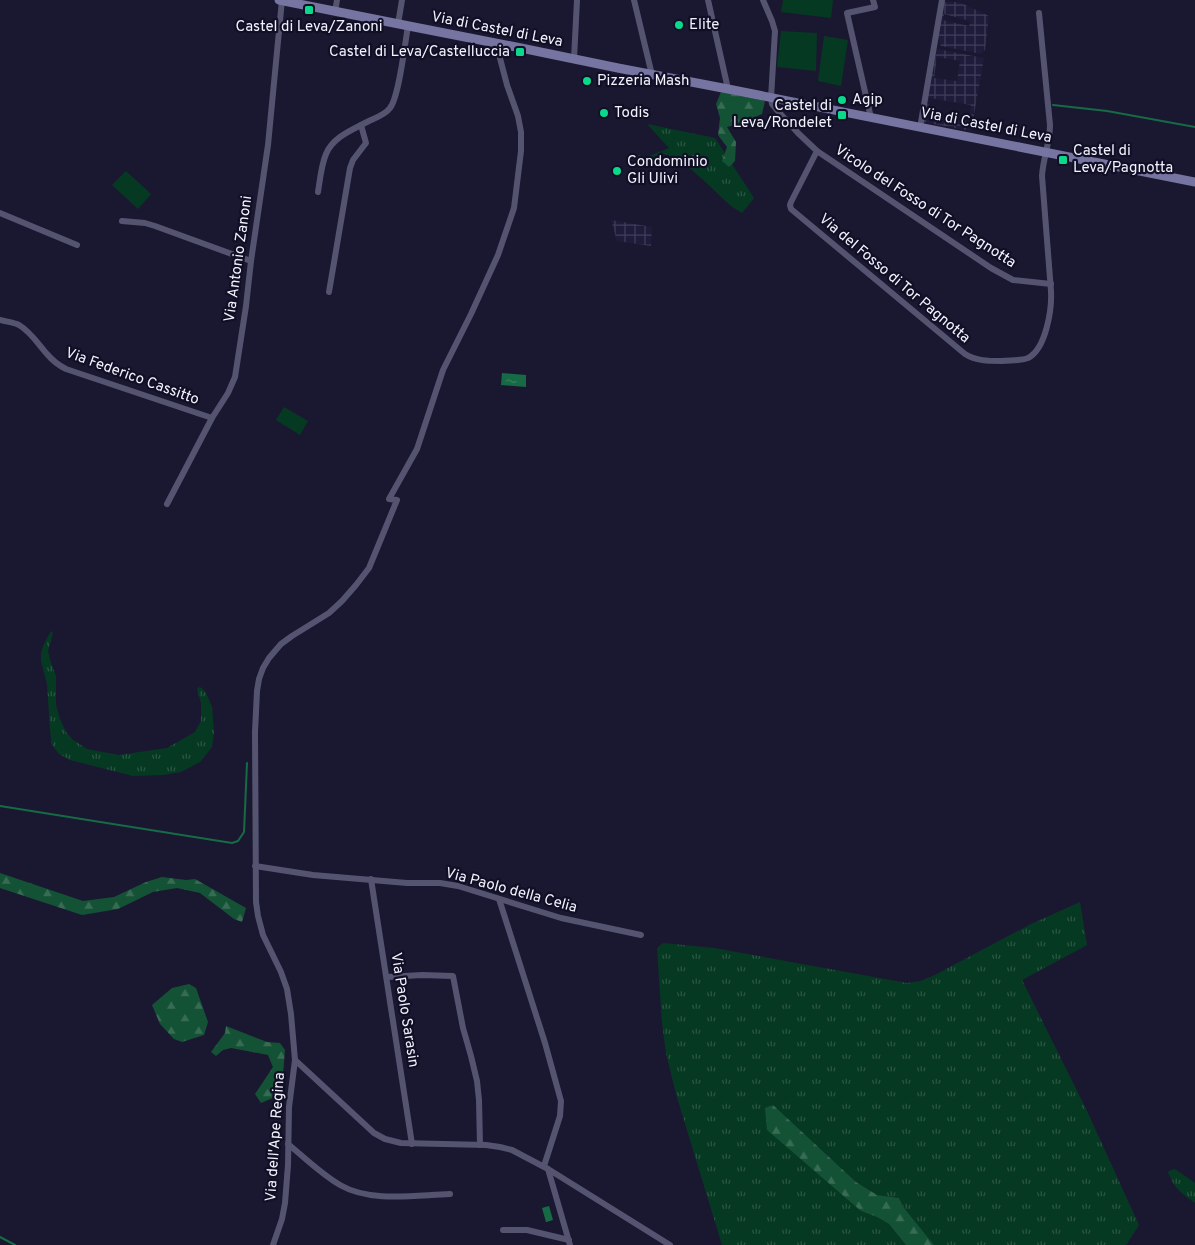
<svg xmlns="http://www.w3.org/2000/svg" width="1195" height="1245" font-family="Overpass,sans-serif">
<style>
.industrial{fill:url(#industrial-grid);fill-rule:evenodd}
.grass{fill:url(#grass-tufts)}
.forest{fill:url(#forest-firs)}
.green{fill:#063922}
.water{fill:url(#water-ripples)}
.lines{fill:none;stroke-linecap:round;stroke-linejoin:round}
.stream{stroke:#166b45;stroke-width:2}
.street{stroke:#555470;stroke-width:6}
.secondary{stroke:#7674a1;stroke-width:9}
.poi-dot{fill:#0ad98b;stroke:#110f26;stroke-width:2}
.labels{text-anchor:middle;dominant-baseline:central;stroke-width:4.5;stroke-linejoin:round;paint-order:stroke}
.poi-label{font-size:15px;fill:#f2f2fd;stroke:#110f26;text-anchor:start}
.street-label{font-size:15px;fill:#f2f2fd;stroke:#110f26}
</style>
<defs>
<pattern id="industrial-grid" width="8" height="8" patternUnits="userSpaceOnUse" patternTransform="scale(1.25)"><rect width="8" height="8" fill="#1f1b3a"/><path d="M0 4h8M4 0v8" fill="none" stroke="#403d57"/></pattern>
<pattern id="grass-tufts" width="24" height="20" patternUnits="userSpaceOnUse" patternTransform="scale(1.25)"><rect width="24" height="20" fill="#063922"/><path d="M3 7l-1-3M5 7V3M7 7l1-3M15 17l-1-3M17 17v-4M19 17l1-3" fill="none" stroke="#2b5643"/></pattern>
<pattern id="forest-firs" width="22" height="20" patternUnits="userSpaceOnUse" patternTransform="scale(1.25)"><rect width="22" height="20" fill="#145235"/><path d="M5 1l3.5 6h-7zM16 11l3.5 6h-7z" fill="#376b53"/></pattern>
<pattern id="water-ripples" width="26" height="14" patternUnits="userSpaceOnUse" patternTransform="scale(1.25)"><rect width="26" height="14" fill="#166b45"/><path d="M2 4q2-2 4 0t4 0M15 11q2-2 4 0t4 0" fill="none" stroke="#388161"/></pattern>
</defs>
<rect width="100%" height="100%" fill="#1a1830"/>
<g class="industrial">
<path d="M944,2H959L989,16L985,50L981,54L941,46L938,39ZM944,14L970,21L969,26L943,20Z"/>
<path d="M937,49L984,58L971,131L923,122ZM937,57L960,61L957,81L934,78ZM930,98L971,105L968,121L927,113Z"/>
<polygon points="611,220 652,227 651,246 617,241"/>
</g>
<g class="grass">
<path d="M647,124L715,138L754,198L742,213C738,210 733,208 729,204C716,193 680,154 664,154C656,154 647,161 640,166L637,155L647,157L669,148Z"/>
<polygon points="51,631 53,633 48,651 50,660 56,676 56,705 60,719 66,732 72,739 87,749 119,755 167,748 195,732 201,721 201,703 197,689 199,687 202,688 206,693 212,707 214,732 212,747 200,762 181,772 163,775 133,776 70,760 59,754 52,745 50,730 47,684 41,661 41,653 43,646"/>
<polygon points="1080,902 1087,945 1022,980 1087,1111 1139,1225 1126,1245 934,1245 904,1208 899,1198 877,1195 856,1182 773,1105 861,1211 877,1217 889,1224 906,1245 722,1245 676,1094 666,1053 662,1023 657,948 663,943 714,948 907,983 920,981 933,976 1029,925"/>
<path d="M1175,1169L1195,1183V1203C1180,1192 1175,1189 1168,1172L1171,1170Z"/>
</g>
<g class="forest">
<polygon points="721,92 765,101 762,114 741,123 727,127 736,142 735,161 729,167 722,161 727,147 718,135 720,118 716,104"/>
<polygon points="0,873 83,901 114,897 146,882 162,877 186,880 195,879 246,908 242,922 234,919 200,893 177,888 153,892 118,909 82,915 0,888"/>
<polygon points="189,984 196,988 208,1022 204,1035 182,1042 174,1039 160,1024 152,1005 172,988"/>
<polygon points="226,1026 267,1042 280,1043 285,1050 283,1075 275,1097 261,1103 255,1094 273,1067 268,1055 231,1048 223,1050 216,1056 211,1052 225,1033"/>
<polygon points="773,1105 856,1182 877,1195 899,1198 904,1208 934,1245 906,1245 889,1224 877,1217 861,1211 767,1130 765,1108"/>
</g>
<g class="green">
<polygon points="783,0 833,0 831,18 781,12"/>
<polygon points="781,31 817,33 816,71 777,67"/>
<polygon points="824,36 848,40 841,86 818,81"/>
<polygon points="126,171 151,194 138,209 112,185"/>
<polygon points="284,407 308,421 300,435 276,420"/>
</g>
<g class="water">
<polygon points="502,373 526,375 526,387 501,385"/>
<polygon points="549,1206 553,1220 546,1222 542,1208"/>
</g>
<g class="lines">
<g class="stream">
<polyline points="1053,105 1107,111 1195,127"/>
<polyline points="0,806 232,843 238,841 244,832 247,763"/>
<polyline points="0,1237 15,1245"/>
</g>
<g class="street">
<polyline points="634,0 652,75"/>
<polyline points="708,0 728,89"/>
<path d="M763,0L772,21L775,31L771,98L772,104L776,109L798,133L817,151L791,202L790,205L791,209L965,354C976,361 988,361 1002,361C1010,360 1020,361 1028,358C1046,349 1052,309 1051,291L1042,176C1043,158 1050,143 1050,125L1039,13"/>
<polyline points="335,12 337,0"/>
<polyline points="398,24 402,0"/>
<polyline points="574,59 577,0"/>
<polyline points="871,118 847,13 875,7 873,0"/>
<polyline points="920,128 942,0"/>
<polyline points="817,151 991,268 1013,280 1051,284"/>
<path d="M318,192C320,180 321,166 326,154C333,137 352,130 367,122C375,118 385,115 390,108C399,97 405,43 408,26"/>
<polyline points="0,213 77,245"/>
<polyline points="122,221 145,223 155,226 251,261"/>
<polyline points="329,292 350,168 353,160 366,143 361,125"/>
<path d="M0,320C7,322 13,322 19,325C31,332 38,344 47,354C52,360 58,365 66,369L212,418"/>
<polyline points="167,504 212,418 228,393 235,377 246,306 251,261 268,145 282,0"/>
<polyline points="255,866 313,875 407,883 440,883 458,886 561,918 641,935"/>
<polyline points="371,879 412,1144"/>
<polyline points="499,899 545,1043 561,1101 560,1116 544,1166"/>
<polyline points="387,977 422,975 453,976 463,1028 471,1056 477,1081 479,1100 480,1145"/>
<polyline points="295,1060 374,1133 385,1139 401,1143 486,1145 500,1147 512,1150 548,1169 670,1245"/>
<path d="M288,1144C305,1158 321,1174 340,1185C371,1203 416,1195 450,1194"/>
<polyline points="548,1169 570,1245"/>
<polyline points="503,1230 527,1230 569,1240"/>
<polyline points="273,1245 282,1219 285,1203 288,1165 289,1107 295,1060 291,1014 287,989 281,972 263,935 258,916 256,902 255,732 257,691 259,679 263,668 269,658 281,644 292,636 329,613 342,601 356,585 369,568 397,500 389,499 417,449 443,370 471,314 498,255 514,208 521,151 521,132 518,116 507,85 496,43"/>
</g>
<polyline class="secondary" points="279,0 414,27 521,48 618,68 728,89 1195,182"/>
</g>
<g class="poi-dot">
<rect x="304" y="5" width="10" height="10" rx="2.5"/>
<circle cx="679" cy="25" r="5"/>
<rect x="515" y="47" width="10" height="10" rx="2.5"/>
<circle cx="587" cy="81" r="5"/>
<circle cx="842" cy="100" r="5"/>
<circle cx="604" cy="113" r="5"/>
<rect x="837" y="110" width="10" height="10" rx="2.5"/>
<rect x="1058" y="155" width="10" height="10" rx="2.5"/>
<circle cx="617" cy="171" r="5"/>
</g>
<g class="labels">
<g class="poi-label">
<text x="689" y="25">Elite</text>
<text x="309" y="27" text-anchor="middle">Castel di Leva/Zanoni</text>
<text x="510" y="52" text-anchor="end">Castel di Leva/Castelluccia</text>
<text x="597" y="81">Pizzeria Mash</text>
<text x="852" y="100">Agip</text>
<text x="832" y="106" text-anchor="end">Castel di<tspan x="832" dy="17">Leva/Rondelet</tspan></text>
<text x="614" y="113">Todis</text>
<text x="1073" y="151">Castel di<tspan x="1073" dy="17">Leva/Pagnotta</tspan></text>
<text x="627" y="162">Condominio<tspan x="627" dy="17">Gli Ulivi</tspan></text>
</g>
<g class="street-label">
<text transform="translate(497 30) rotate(11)">Via di Castel di Leva</text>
<text transform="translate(986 126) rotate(11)">Via di Castel di Leva</text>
<text transform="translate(925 207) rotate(33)">Vicolo del Fosso di Tor Pagnotta</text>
<text transform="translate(239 259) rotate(-82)">Via Antonio Zanoni</text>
<text transform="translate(894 279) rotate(40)">Via del Fosso di Tor Pagnotta</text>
<text transform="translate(132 377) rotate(20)">Via Federico Cassitto</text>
<text transform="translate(511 891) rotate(15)">Via Paolo della Celia</text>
<text transform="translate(404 1010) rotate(81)">Via Paolo Sarasin</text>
<text transform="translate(276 1137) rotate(-86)">Via dell'Ape Regina</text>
</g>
</g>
</svg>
